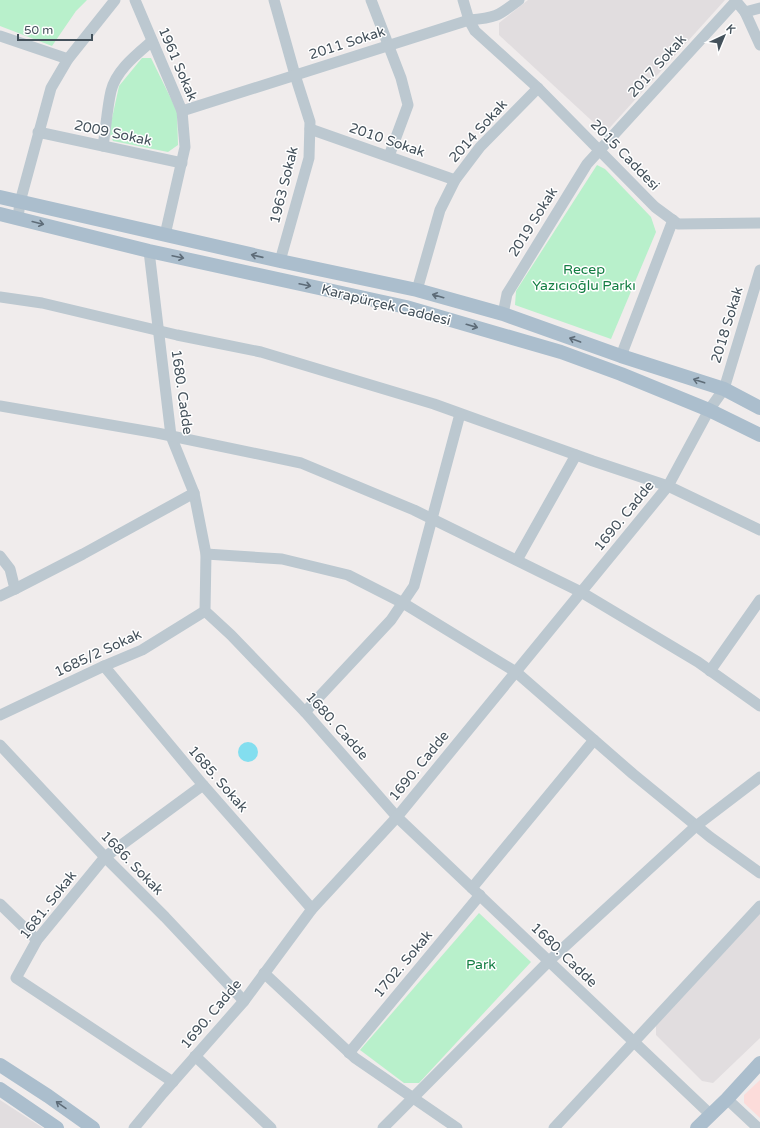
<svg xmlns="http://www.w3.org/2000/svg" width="760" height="1128" font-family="'Varela Round',sans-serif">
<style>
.education{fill:#e1dddf}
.medical{fill:#fcdcda}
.green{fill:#b8f0cb}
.water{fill:#83deef}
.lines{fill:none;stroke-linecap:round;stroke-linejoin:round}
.minor{stroke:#bcc8d0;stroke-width:11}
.major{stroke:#abbecd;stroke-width:14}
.oneway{stroke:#5e6c78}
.labels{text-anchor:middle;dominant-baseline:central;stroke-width:3;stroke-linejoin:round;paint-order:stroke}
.street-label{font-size:14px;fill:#44515b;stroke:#fff}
.park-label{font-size:14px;fill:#137e43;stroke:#fff}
</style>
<rect width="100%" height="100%" fill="#f0ecec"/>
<g class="education">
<polygon points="528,0 725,0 605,133 499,35 499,23"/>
<polygon points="760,913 760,1038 713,1083 702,1081 656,1035 656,1025"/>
<polygon points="0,1100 43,1128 0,1128"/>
</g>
<polygon class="medical" points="760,1080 760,1118 744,1103 744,1095"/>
<g class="green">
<polygon points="0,0 87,0 76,11 52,46 0,26"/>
<polygon points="142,58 151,58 177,111 178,145 168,152 113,141 109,132 119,86"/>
<polygon points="597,165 605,169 651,217 656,232 611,339 515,305 516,291"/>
<polygon points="479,913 531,962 419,1083 404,1083 360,1050"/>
</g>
<circle class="water" cx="248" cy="752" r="10"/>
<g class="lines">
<g class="minor">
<polyline points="135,0 182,111 185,147 165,235"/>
<polyline points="274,0 295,75 310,122 309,158 280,261"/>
<polyline points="371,0 401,78 408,105 389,156"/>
<polyline points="463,0 469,20 475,31 538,88 655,207 678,224 760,223"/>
<polyline points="735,0 745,12 760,45"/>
<polyline points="745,12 760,8"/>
<polyline points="0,36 68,59"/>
<path d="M182,111L469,20C496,18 498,16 519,0"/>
<polyline points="310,129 455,180"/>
<polyline points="38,132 182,163"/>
<path d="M103,146C106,128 107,108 111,91C116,70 137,54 152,41"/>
<polyline points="18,218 20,202 51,88 68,59 115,0"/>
<polyline points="149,251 171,436 194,493 206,554 205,611 231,635 305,712 397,817 711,1115"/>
<polyline points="417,290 440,210 455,180 480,147 538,88"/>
<polyline points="0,297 42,303 177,335 261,352 434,404 593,461 668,486 760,530"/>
<polyline points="503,314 507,294 587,164 736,1"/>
<polyline points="621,356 673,220"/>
<polyline points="0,406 157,433 301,463 414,510 581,592 698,662 760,706"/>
<polyline points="206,554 282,559 348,575 403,603 516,672 633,774 710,837 760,873"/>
<polyline points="0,556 10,569 15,589 0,596"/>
<polyline points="517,560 576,455"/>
<polyline points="15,589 83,554 194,493"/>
<polyline points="104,666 203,785 312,909"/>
<polyline points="710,671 760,600"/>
<polyline points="305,712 391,620 414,586 460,414"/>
<polyline points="0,715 104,666 142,650 205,611"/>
<polyline points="0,745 105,857 165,917 244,1001"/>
<polyline points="472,888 594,740"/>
<polyline points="0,904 37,940"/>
<polyline points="264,973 355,1058 457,1128"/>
<polyline points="349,1053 480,895"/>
<polyline points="195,1056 271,1128"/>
<polyline points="173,1082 16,978 37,940 105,857 203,785"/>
<polyline points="727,1099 758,1128"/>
<polyline points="134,1128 163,1093 244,1001 312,909 397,817 668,486 709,410 724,389 760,270"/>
<polyline points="383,1128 549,961 696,826 760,777"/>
<polyline points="554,1128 760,906"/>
</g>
<g class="major">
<polyline points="0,197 280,261 417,290 503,314 621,356 724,389 760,408"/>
<polyline points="0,214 149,251 406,307 561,352 621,374 709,410 760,435"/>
<polyline points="0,1065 48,1096 93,1128"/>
<polyline points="0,1089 57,1128"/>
<polyline points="697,1128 727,1099 760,1063"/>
</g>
</g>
<defs><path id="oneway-shaft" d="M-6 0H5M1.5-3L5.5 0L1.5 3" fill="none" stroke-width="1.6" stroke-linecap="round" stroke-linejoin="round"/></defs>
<g class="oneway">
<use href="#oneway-shaft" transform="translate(38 223) rotate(14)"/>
<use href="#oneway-shaft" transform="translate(257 256) rotate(-167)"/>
<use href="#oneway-shaft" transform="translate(178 257) rotate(12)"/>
<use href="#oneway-shaft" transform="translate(305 285) rotate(12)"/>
<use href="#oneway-shaft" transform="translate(438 296) rotate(-164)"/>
<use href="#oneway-shaft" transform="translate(472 326) rotate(16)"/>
<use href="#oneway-shaft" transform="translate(575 340) rotate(-160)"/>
<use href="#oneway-shaft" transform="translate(699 381) rotate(-162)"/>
<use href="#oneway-shaft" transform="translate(61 1105) rotate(-145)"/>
</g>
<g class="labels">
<g class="street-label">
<text transform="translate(347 43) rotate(-18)">2011 Sokak</text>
<text transform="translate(178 64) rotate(67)">1961 Sokak</text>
<text transform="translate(657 66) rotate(-48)">2017 Sokak</text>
<text transform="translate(478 131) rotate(-48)">2014 Sokak</text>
<text transform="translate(113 133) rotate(12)">2009 Sokak</text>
<text transform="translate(387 140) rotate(19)">2010 Sokak</text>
<text transform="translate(625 155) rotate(46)">2015 Caddesi</text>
<text transform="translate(284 185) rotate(-76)">1963 Sokak</text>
<text transform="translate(533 222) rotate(-58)">2019 Sokak</text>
<text transform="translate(386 305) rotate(14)">Karapürçek Caddesi</text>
<text transform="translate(727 325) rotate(-73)">2018 Sokak</text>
<text transform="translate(182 392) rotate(82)">1680. Cadde</text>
<text transform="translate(624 516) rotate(-51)">1690. Cadde</text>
<text transform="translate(98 653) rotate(-25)">1685/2 Sokak</text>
<text transform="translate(337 726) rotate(48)">1680. Cadde</text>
<text transform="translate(419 766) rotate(-51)">1690. Cadde</text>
<text transform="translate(218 779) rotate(49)">1685. Sokak</text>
<text transform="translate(132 863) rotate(46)">1686. Sokak</text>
<text transform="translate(48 905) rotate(-52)">1681. Sokak</text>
<text transform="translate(564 955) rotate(44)">1680. Cadde</text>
<text transform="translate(403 964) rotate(-50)">1702. Sokak</text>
<text transform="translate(211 1014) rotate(-50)">1690. Cadde</text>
</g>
<g class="park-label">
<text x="584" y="269">Recep<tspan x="584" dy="16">Yazıcıoğlu Parkı</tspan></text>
<text x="481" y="964">Park</text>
</g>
</g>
<g transform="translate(724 36) rotate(44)" stroke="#ffffff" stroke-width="3" paint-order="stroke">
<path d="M0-3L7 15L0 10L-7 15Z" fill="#44515b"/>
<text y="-6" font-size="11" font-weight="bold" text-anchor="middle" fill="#44515b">K</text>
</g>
<path d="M18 34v6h74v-6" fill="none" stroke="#44515b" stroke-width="2"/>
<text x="24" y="34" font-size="12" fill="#44515b" stroke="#ffffff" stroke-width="3" paint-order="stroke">50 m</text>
</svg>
